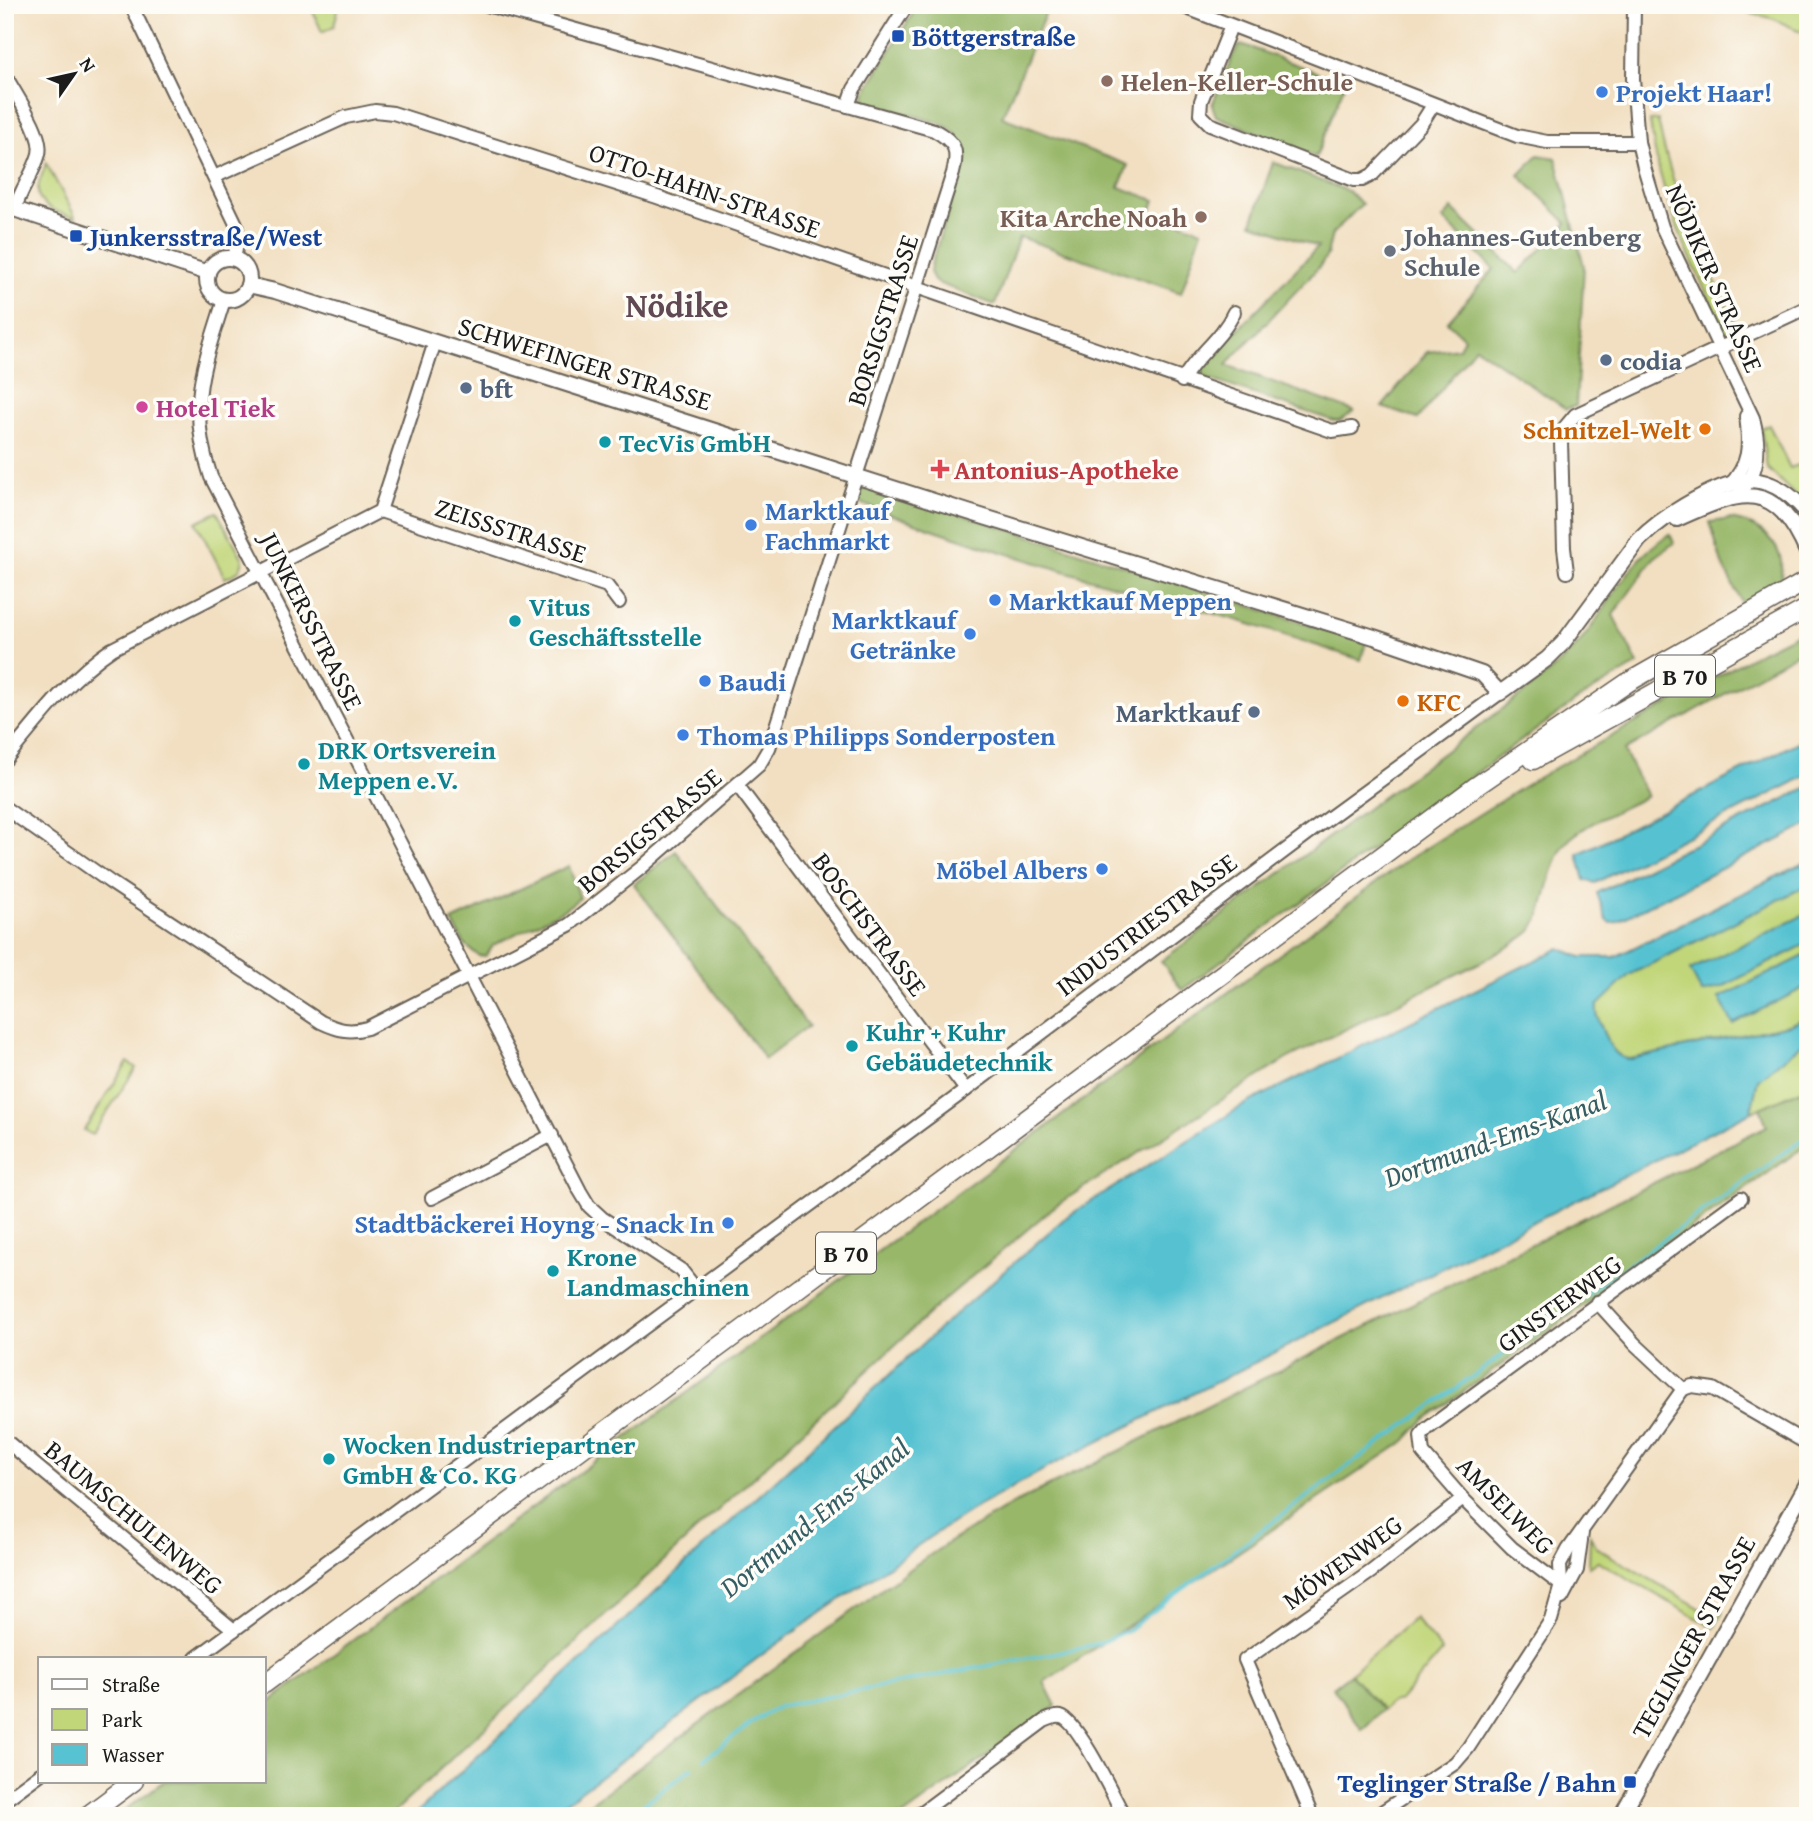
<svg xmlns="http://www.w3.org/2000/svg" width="1813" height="1821" font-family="'Gentium Book Plus',serif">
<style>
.green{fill:#c1d679;stroke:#6e794a;stroke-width:2}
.forest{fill:#98b769;stroke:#5a6a42;stroke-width:2}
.water{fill:#57c2d1;stroke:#3a6f76;stroke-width:2}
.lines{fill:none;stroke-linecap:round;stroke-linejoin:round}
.stream{stroke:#57c2d1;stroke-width:3.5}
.minor-casing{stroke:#676056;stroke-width:16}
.tertiary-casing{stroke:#676056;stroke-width:18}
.primary-casing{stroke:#676056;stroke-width:21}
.minor{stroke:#fff;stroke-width:12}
.tertiary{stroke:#fff;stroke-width:14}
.primary{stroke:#fff;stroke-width:18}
.transit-dot{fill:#1a4fb4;stroke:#fdfcf7;stroke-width:2.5}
.education-dot{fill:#8d6e63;stroke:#fdfcf7;stroke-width:2.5}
.shop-dot{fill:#3f7fe0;stroke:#fdfcf7;stroke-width:2.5}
.worship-dot{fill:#6b7280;stroke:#fdfcf7;stroke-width:2.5}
.service-dot{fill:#5c6f8a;stroke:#fdfcf7;stroke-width:2.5}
.hotel-dot{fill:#d1479c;stroke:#fdfcf7;stroke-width:2.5}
.food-dot{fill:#e8710a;stroke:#fdfcf7;stroke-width:2.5}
.culture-dot{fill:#0f9aa8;stroke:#fdfcf7;stroke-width:2.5}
.health-dot{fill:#e0444e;stroke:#fdfcf7;stroke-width:2.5}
.labels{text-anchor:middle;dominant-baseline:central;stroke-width:7;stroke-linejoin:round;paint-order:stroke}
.shield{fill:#fdfcf7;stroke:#605f5e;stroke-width:2}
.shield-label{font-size:24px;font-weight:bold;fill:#1c1c1c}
.transit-label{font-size:26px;font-weight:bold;fill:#164399;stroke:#fdfcf7;text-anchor:start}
.education-label{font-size:26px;font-weight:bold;fill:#785e54;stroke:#fdfcf7;text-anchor:start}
.shop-label{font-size:26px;font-weight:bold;fill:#366cbe;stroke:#fdfcf7;text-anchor:start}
.street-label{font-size:26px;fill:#1c1c1c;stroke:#fdfcf7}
.worship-label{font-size:26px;font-weight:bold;fill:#5b616d;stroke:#fdfcf7;text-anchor:start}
.service-label{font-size:26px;font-weight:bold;fill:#4e5e75;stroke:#fdfcf7;text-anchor:start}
.hotel-label{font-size:26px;font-weight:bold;fill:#b23c85;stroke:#fdfcf7;text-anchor:start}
.food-label{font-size:26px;font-weight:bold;fill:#c56008;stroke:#fdfcf7;text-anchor:end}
.culture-label{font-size:26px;font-weight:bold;fill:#0d838f;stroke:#fdfcf7;text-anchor:start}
.health-label{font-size:26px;font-weight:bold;fill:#be3a42;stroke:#fdfcf7;text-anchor:start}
.water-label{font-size:28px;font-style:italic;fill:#345e64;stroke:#fdfcf7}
.district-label{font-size:33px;font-weight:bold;fill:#604953;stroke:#fdfcf7}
</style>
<rect width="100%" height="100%" fill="#fdfcf7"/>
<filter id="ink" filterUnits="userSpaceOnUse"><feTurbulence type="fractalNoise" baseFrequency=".0143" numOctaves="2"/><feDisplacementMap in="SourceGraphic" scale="14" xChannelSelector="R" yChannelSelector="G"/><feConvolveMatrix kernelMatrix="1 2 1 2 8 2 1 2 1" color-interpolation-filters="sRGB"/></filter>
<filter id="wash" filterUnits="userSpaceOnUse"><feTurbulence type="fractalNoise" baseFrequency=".00686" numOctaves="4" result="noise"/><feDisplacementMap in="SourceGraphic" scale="28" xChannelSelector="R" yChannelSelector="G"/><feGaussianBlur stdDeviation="1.57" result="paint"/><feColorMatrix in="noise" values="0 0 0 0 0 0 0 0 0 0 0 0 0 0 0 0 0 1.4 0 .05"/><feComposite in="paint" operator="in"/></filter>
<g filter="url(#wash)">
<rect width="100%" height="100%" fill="#f2dfc1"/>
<g class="green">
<polygon points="310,5 339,5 334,26 322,32"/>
<polygon points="1723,5 1807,5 1808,35 1774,19"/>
<path d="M1658,120C1672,195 1703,259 1738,327L1726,333C1692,264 1659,198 1650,121Z"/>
<path d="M46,163L76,218C62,213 37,209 38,190C38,181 44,172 46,163Z"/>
<polygon points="1769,425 1790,468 1808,462 1808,508 1767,468 1761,428"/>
<path d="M217,512L243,559C241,571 236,574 225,578L196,522Z"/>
<path d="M1808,885V1017L1789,1025L1631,1059C1628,1059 1623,1058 1620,1056C1609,1050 1595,1017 1597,1005L1629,975Z"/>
<polygon points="1808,1039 1808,1087 1751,1112 1758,1079"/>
<polygon points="128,1062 136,1068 92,1135 84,1130"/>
<polygon points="1590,1535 1597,1548 1710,1614 1723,1611 1714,1628 1598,1561 1589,1566"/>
<polygon points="1414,1618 1442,1651 1400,1700 1392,1702 1382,1710 1350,1674"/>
</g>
<g class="forest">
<path d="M918,5H1049L1002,117L1128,165L1119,187L1155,200L1151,212L1202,230L1181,293L1019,237L995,305L935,282L930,272L931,265L963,165C966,128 945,124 915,116C900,112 885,108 871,104L864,99V93Z"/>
<polygon points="1244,45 1345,83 1316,157 1216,116 1212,105 1233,55 1239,46"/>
<polygon points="1538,155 1556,158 1584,266 1576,406 1566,409 1475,347 1418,419 1382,407 1427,352 1459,348 1464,338 1447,322 1494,269 1443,219 1452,209 1518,273 1567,223 1519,175"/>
<polygon points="1273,162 1348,191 1362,204 1332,234 1327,255 1321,265 1226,365 1354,411 1340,421 1334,421 1206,378 1201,370 1202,366 1318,247 1252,223"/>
<path d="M868,488H879L1366,643L1361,660C1314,645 1266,628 1219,615C1096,581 972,546 852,500L861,490Z"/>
<path d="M1731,519C1752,523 1773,535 1780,556C1783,564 1779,571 1783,579L1780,585L1743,605L1722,564L1710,522Z"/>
<path d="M1670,534L1674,543L1654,558L1613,615L1638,664L1579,699L1436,802L1182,990L1161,961L1528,690C1551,671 1572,654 1590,629C1614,595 1633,556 1670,534Z"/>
<path d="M1808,628V647L1624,751L1647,796C1623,809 1592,820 1571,838C1546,860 1549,911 1531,931C1518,943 1500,951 1485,960L1288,1058L1055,1206L937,1306L390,1816H117L164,1781H264V1706L1407,860L1532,781L1762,651Z"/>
<polygon points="676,851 808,1026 765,1059 634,884"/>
<polygon points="569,866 580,898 562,911 493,945 486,956 479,956 465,945 452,921"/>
<polygon points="1808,1087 1808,1144 1423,1421 1405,1441 1044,1682 1056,1706 903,1816 573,1816 912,1567 951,1541 1011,1505 1767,1126 1760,1108"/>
<polygon points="1350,1674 1382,1710 1362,1730 1333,1687"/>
</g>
<g class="water">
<polygon points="1808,737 1808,775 1595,883 1585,880 1578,854"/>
<polygon points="1808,787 1808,825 1616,922 1610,923 1606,919 1597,893"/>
<path d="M1808,861V885L1629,975L1597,1006C1595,1017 1609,1050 1620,1056C1623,1058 1628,1059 1631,1059L1789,1025L1808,1017V1039L1758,1079L1751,1112L1056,1463L979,1506L930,1537L767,1651L548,1816H413L952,1317L1065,1218L1247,1103L1560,948L1581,957H1615Z"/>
<polygon points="1808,913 1808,943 1722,987 1702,993 1690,970"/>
<polygon points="1808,954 1808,986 1733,1024 1719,998"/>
</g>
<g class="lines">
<g class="stream">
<polyline points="704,1759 756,1720 780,1706 1079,1648 1100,1643 1128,1630 1344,1469 1808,1136"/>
<polyline points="628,1816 692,1768"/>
</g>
</g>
</g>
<g filter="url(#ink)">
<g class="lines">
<defs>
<g id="minor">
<polyline points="131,5 236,224 238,239 234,259"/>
<polyline points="1179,5 1517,136 1547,142 1638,142"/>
<path d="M1634,5L1633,79L1638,142L1644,167L1662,227L1753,418C1761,448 1760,476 1735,497"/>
<polyline points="1231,26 1201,101 1200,114 1210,124 1354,180 1362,180 1372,175 1421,124 1433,105"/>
<path d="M5,75C15,94 44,134 39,154C34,173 20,190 15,209"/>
<polyline points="848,106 854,89 907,5"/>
<polyline points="214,177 346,117 375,111 393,113 657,197 1332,431 1352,428"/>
<path d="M224,300C202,370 187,405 211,477L580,1191L589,1206L602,1218L681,1270L696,1289"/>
<path d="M1182,381C1196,355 1222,339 1234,312"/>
<path d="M1729,486C1750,464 1750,446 1746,416"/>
<polyline points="380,511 607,586 619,602"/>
<polyline points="1567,572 1564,548 1561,441 1565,427 1575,415 1808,307"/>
<path d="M5,760C38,720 69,678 112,649L380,511L435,342"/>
<polyline points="738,786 966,1090"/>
<path d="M5,808L110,882L321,1022C338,1030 349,1033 367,1028L569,925L641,868L759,765L769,748L953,173C959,149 955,142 934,130L487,5"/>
<polyline points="432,1198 552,1135"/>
<polyline points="1597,1302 1635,1344 1683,1389"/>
<polyline points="1683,1389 1692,1386 1713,1389 1808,1444"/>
<polyline points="5,1440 234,1630"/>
<polyline points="1561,1585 1512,1548 1463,1499 1423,1453 1421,1436 1427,1429 1741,1198"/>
<polyline points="1562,1598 1577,1570 1582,1533"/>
<polyline points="196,1658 966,1090 1318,826 1500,693"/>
<polyline points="5,1800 40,1774"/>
<path d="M917,1816L1044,1721C1049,1719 1055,1716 1061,1717C1078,1721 1114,1797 1124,1816"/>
<polyline points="1312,1816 1245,1660 1372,1571 1463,1499"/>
<polyline points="1376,1816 1455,1763 1468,1748 1551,1620 1561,1585 1560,1565 1568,1550 1683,1389"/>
</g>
<g id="tertiary">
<polyline points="5,206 208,273"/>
<circle cx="228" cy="279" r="21"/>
<path d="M248,285L275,291L968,512L1374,637L1482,674L1500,693L1547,659L1563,643L1639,540C1662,517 1725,475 1759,481C1779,485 1795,498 1808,514"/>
<path d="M1677,519C1743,489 1775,478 1808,554"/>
<polyline points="1621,1816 1808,1482"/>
</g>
<g id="primary">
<polyline points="1533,760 1808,608"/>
<polyline points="264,1684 1475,787 1627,683 1808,580"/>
<polyline points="87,1816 134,1781"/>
</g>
</defs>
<use href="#minor" class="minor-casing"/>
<use href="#tertiary" class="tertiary-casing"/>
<use href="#primary" class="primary-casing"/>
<use href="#minor" class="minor"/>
<use href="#tertiary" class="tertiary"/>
<use href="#primary" class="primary"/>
</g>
</g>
<g class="transit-dot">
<rect x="891" y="29" width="14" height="14" rx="3.5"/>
<rect x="69" y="229" width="14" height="14" rx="3.5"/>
<rect x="1623" y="1775" width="14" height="14" rx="3.5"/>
</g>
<g class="education-dot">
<circle cx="1107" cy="81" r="7"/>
<circle cx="1201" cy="217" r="7"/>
</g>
<g class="shop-dot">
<circle cx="1602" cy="92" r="7"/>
<circle cx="751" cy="525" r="7"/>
<circle cx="995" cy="600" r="7"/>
<circle cx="970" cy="634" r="7"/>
<circle cx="705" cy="681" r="7"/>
<circle cx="683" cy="735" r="7"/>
<circle cx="1102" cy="869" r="7"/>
<circle cx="728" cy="1223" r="7"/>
</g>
<circle class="worship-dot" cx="1390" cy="251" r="7"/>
<g class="service-dot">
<circle cx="1606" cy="360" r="7"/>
<circle cx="466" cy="388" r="7"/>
<circle cx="1254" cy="712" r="7"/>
</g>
<circle class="hotel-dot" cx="142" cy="407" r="7"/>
<g class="food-dot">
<circle cx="1705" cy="429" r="7"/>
<circle cx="1403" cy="701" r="7"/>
</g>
<g class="culture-dot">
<circle cx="605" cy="442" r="7"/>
<circle cx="515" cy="621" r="7"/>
<circle cx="304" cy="764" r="7"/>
<circle cx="852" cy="1046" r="7"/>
<circle cx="553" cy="1271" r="7"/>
<circle cx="329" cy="1459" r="7"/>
</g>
<path class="health-dot" d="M936.5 458.5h7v7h7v7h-7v7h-7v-7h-7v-7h7z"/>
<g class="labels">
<g class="shield">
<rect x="1655" y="655.5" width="60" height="41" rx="5"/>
<rect x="816" y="1232.5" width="60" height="41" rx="5"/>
</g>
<g class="shield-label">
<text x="1685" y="676">B 70</text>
<text x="846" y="1253">B 70</text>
</g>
<g class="transit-label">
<text x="912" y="36">Böttgerstraße</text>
<text x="90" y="236">Junkersstraße/West</text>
<text x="1616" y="1782" text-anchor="end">Teglinger Straße / Bahn</text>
</g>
<g class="education-label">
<text x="1121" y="81">Helen-Keller-Schule</text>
<text x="1187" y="217" text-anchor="end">Kita Arche Noah</text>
</g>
<g class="shop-label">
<text x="1616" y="92">Projekt Haar!</text>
<text x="765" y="510">Marktkauf<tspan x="765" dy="30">Fachmarkt</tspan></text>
<text x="1009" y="600">Marktkauf Meppen</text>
<text x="956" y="619" text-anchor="end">Marktkauf<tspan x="956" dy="30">Getränke</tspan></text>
<text x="719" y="681">Baudi</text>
<text x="697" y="735">Thomas Philipps Sonderposten</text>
<text x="1088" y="869" text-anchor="end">Möbel Albers</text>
<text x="714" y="1223" text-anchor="end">Stadtbäckerei Hoyng - Snack In</text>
</g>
<g class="street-label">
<text transform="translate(705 190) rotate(19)">OTTO-HAHN-STRASSE</text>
<text transform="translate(1715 278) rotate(66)">NÖDIKER STRASSE</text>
<text transform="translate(882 320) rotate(-72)">BORSIGSTRASSE</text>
<text transform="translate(585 363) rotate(17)">SCHWEFINGER STRASSE</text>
<text transform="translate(511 530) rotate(18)">ZEISSSTRASSE</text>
<text transform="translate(312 621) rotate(63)">JUNKERSSTRASSE</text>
<text transform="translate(649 830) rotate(-40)">BORSIGSTRASSE</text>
<text transform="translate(870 924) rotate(53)">BOSCHSTRASSE</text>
<text transform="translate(1146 924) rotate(-37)">INDUSTRIESTRASSE</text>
<text transform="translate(1559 1303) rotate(-36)">GINSTERWEG</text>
<text transform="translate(1506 1505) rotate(45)">AMSELWEG</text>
<text transform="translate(134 1517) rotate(40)">BAUMSCHULENWEG</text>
<text transform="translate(1342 1562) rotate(-36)">MÖWENWEG</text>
<text transform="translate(1693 1637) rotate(-61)">TEGLINGER STRASSE</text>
</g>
<g class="worship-label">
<text x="1404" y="236">Johannes-Gutenberg<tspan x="1404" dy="30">Schule</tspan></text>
</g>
<g class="service-label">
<text x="1620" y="360">codia</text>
<text x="480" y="388">bft</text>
<text x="1240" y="712" text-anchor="end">Marktkauf</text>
</g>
<g class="hotel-label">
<text x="156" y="407">Hotel Tiek</text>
</g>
<g class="food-label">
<text x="1691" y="429">Schnitzel-Welt</text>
<text x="1417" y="701" text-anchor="start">KFC</text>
</g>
<g class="culture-label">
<text x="619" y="442">TecVis GmbH</text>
<text x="529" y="606">Vitus<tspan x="529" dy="30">Geschäftsstelle</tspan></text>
<text x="318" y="749">DRK Ortsverein<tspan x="318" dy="30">Meppen e.V.</tspan></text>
<text x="866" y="1031">Kuhr + Kuhr<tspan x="866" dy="30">Gebäudetechnik</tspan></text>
<text x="567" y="1256">Krone<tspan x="567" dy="30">Landmaschinen</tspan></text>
<text x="343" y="1444">Wocken Industriepartner<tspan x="343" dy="30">GmbH &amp; Co. KG</tspan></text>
</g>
<g class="health-label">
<text x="954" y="469">Antonius-Apotheke</text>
</g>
<g class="water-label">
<text transform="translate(1495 1138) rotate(-20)">Dortmund-Ems-Kanal</text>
<text transform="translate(814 1517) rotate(-39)">Dortmund-Ems-Kanal</text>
</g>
<g class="district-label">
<text x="677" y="305">Nödike</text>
</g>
</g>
<rect width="1813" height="1821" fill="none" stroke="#fdfcf7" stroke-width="28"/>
<rect x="38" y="1657" width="228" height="126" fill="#fdfcf7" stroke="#a3a29f" stroke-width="2"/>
<rect x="52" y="1679" width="35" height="10" fill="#ffffff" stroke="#a3a29f" stroke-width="2"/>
<text x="102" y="1692" font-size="21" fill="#1c1c1c">Straße</text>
<rect x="52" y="1709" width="35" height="21" fill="#c1d679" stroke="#a3a29f" stroke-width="2"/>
<text x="102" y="1727" font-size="21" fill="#1c1c1c">Park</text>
<rect x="52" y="1744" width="35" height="21" fill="#57c2d1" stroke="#a3a29f" stroke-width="2"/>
<text x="102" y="1762" font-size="21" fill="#1c1c1c">Wasser</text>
<g transform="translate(74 74) rotate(56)" stroke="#fdfcf7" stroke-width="5" paint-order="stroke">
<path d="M0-5L12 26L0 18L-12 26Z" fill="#1c1c1c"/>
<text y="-10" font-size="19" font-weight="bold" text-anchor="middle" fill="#1c1c1c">N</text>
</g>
</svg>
